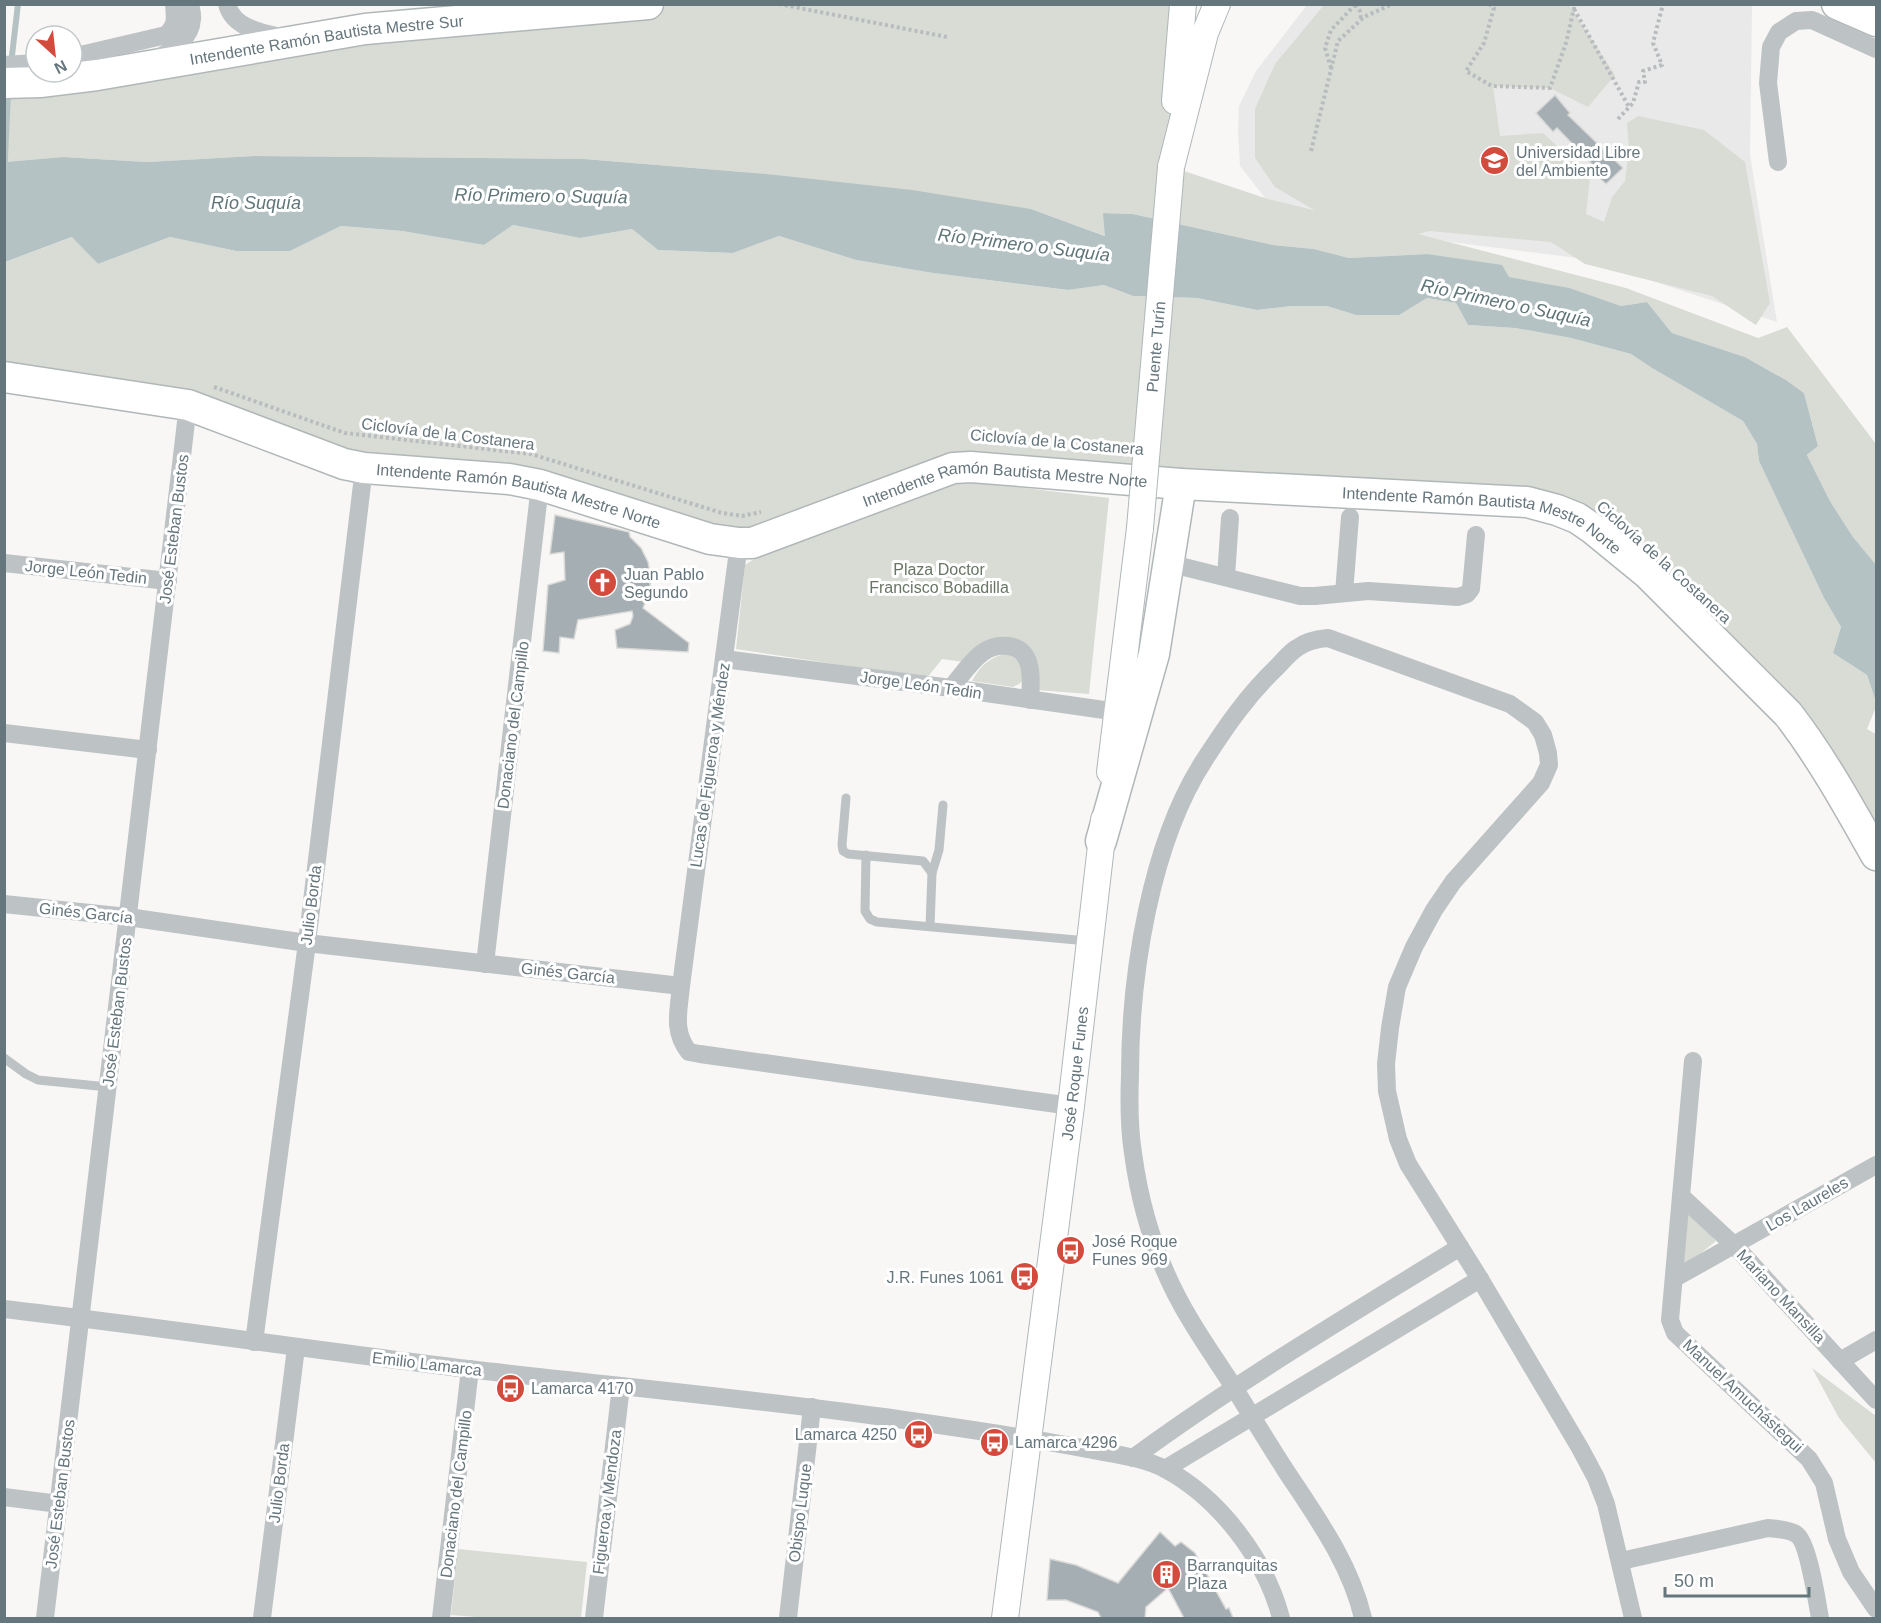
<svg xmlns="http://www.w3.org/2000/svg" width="1881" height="1623" font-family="Arial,sans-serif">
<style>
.built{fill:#e9e9e9}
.green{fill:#d8dcd5}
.water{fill:#b5c2c4}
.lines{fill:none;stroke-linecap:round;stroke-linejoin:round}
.stream{stroke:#b5c2c4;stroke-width:6}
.building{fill:#a5aeb2;stroke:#d9d9d8;stroke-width:1.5}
.secondary-casing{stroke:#b0b7ba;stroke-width:28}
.primary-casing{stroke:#b1b7b9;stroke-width:33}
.path{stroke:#b8bcbe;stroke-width:4;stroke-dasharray:3 3;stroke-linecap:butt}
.lane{stroke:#bdc2c5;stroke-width:9}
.street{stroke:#bdc2c5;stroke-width:18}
.secondary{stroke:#fff;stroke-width:26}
.primary{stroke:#fff;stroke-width:30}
.secondary-bridge-casing{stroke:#b0b7ba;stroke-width:28;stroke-linecap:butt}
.secondary-bridge{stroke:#fff;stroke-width:26}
.labels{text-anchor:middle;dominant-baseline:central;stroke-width:6;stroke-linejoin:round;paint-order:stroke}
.street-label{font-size:16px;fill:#66767d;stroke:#fff}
.poi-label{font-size:16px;fill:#66767d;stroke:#fff;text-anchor:start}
.park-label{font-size:16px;fill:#697664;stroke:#fff}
.water-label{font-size:18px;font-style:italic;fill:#607578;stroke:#fff}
</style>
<rect width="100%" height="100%" fill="#f8f7f5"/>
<polygon class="built" points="1307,5 1752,5 1750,155 1777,322 1586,259 1450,242 1265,198 1240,166 1238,133 1239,106 1256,71"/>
<g class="green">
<polygon points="648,5 1183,5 1172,167 1265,198 1314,210 1275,187 1255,158 1255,109 1275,64 1324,5 1569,5 1615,75 1588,107 1550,88 1493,86 1500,136 1543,133 1590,177 1586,214 1604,222 1612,197 1625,181 1629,149 1627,123 1638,116 1704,130 1745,162 1770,303 1756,325 1712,296 1585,264 1551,242 1429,231 1418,234 1626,288 1758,338 1787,327 1876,444 1876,566 1853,537 1830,501 1807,455 1818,446 1804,393 1786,380 1745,357 1672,333 1647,302 1621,306 1570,288 1508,277 1427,254 1349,258 1314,249 1273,245 1133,214 1104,213 1106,236 1031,209 767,174 584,159 254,156 147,162 63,157 5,162 4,83"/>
<polygon points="513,225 580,238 632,229 658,250 733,253 779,236 856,260 933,273 1067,290 1104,285 1133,296 1197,298 1257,310 1292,306 1327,306 1356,315 1398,315 1427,298 1456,303 1468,325 1515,328 1571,338 1631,354 1652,368 1743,421 1757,444 1759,461 1824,598 1841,627 1833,653 1867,675 1876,702 1876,707 1867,729 1876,734 1876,855 1804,735 1577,518 994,468 752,543 540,485 364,468 188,405 5,377 5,262 73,237 98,264 170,237 236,251 290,251 341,226 402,231 484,245"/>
<polygon points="965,481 1109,498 1089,694 1037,690 1038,663 1023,645 965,662 942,659 927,678 736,649 745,565 760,555"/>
<path d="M1006,654C1021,658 1021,667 1023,680L1019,684L1013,687L972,681C979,667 991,656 1006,654Z"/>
<polygon points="1684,1205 1716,1241 1681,1269"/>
<polygon points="1812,1368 1876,1416 1876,1463 1839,1418"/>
<polygon points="458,1549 587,1562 581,1618 488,1618 451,1615"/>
</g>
<polygon class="water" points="254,156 584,159 767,174 912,190 1031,209 1105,236 1103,213 1133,214 1273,245 1314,249 1349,258 1427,254 1502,265 1509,277 1570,288 1621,306 1647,302 1672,333 1745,357 1786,380 1804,393 1818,446 1807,455 1830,501 1853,537 1876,565 1876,702 1867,675 1833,653 1841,627 1824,598 1785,516 1759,461 1757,444 1743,421 1652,368 1631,354 1571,338 1515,328 1468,325 1456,303 1427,298 1399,315 1356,315 1327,306 1292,306 1257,310 1197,298 1133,296 1104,285 1068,290 933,273 856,260 779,236 733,253 658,250 632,229 580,238 513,225 484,245 402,231 341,226 290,251 236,251 170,237 98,264 72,237 5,262 5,162 63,157 147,162"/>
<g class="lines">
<g class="stream">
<polyline points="11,64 18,4"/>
<polyline points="4,178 8,92"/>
</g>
</g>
<g class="building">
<polygon points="1555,95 1570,113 1568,115 1623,168 1606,184 1589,168 1592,164 1557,128 1553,132 1536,113"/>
<polygon points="555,515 629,532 630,537 641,548 648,562 651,578 649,593 643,608 689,643 688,652 617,648 615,630 630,624 633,616 632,611 578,620 574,639 560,637 559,653 543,651 548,585 565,580 564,552 550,554"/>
<polygon points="1160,1532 1175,1546 1181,1542 1195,1553 1226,1609 1229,1608 1233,1618 1184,1618 1168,1588 1146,1607 1145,1618 1101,1618 1098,1612 1066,1600 1047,1600 1050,1559 1076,1565 1118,1583"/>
</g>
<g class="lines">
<defs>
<g id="secondary">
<polyline points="1175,101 1183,4"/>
<polyline points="1171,167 1205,33 1217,4"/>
<polyline points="1110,772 1140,528"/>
<path id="s1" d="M1005,1618L1071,1106L1104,820"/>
</g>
<g id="primary">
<polyline points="1837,4 1876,21"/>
<path id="s2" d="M4,83L40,82L97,75L365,29L648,4"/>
<path id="s3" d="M4,377L188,405L344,464L364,468L509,479L540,485L710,539L739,543H752L953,468L971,467L1181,484L1527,502L1557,510L1577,518L1593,529L1648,574L1788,714C1822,758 1849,807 1876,855"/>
<polyline points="1101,841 1154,654 1181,484"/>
</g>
</defs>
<use href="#secondary" class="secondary-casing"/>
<use href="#primary" class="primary-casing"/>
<g class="path">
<polyline points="779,4 947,37"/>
<polyline points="1489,4 1494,8 1484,43 1466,71 1492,86 1550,88 1566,43 1575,4"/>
<polyline points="1355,5 1360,11 1361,20"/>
<polyline points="1574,9 1629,107"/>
<polyline points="1331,68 1325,48 1331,30 1355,5"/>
<polyline points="1618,119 1633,103 1639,82 1645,82 1643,71 1662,65 1653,43 1663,4"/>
<polyline points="1311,151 1338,41 1364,17 1392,4"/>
<polyline points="214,387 345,433 531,454 722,513 742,516 761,512"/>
</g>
<g class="lane">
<polyline points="846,798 842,845 843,851 848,854 923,861 932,873"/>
<polyline points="866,855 865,911 870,919 877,922 1088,941"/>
<polyline points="930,926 932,873 939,850 943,805"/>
<polyline points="4,1058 26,1074 38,1080 108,1087"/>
</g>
<g class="street">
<path d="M227,4C233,29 264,33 285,38"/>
<path d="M72,57L166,35C177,26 175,18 174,4"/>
<path d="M157,59C172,50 191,39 192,19C193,15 191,9 190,4"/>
<polyline points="4,65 36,63"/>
<polyline points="1778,162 1768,83 1771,47 1779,32 1796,21 1812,20 1876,49"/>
<polyline points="4,563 168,581"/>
<polyline points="1168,563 1300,596 1315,596 1368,591 1458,597 1467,594 1471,589 1476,535"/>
<polyline points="1226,577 1230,518"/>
<polyline points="1344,593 1350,517"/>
<polyline points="724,659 951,688 1118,712"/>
<path d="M951,688C961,676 970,662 982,653C990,647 999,645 1008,646C1035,649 1031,681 1030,700"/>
<polyline points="4,733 148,750"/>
<path d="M4,904L128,917L307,943L681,986C679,1010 672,1031 689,1052L700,1054L1071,1106"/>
<polyline points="485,964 540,485"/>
<polyline points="681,986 739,543"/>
<polyline points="1693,1061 1670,1320 1675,1333 1809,1459 1824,1483 1837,1539 1851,1572 1876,1609"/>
<polyline points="1681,1196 1735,1246 1876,1400"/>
<polyline points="1675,1278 1876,1165"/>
<path d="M4,1309C159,1327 313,1350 468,1369C606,1385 745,1398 884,1417C952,1427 1020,1436 1087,1449C1113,1454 1143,1457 1167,1470C1220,1499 1266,1560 1281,1618"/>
<polyline points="254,1342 307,943 364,468"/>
<polyline points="1840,1361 1876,1340"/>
<path d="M1133,1458C1238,1381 1350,1315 1460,1247"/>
<polyline points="1165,1469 1480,1279"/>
<polyline points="4,1497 59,1504"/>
<path d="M1621,1561L1768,1528C1777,1529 1787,1529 1796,1534C1808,1541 1817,1602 1820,1618"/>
<polyline points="45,1618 188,405"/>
<polyline points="262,1618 296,1348"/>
<polyline points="441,1618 470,1369"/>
<polyline points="594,1618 621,1386"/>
<polyline points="788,1618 812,1407"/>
<path d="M1363,1618C1350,1563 1317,1518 1286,1471C1268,1443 1251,1415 1233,1386C1219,1364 1204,1343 1191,1321C1159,1269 1141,1213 1133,1153C1129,1128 1129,1101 1130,1075C1130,976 1150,843 1205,759C1227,725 1247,696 1277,667C1283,661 1289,653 1297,648C1306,641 1317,639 1328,638L1510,704L1535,722L1543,735L1548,753L1549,765L1541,783L1453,882L1434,910L1414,947L1397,987L1390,1028L1386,1064L1387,1091L1398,1139L1408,1164L1480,1279L1580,1448L1596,1478L1606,1504L1633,1618"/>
</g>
<use href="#secondary" class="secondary"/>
<use href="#primary" class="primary"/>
<defs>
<g id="secondary-bridge">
<path id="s4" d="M1140,528L1171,167"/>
</g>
</defs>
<use href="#secondary-bridge" class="secondary-bridge-casing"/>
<use href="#secondary-bridge" class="secondary-bridge"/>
</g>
<defs>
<symbol id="university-disc" viewBox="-11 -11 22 22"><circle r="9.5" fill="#d24b3c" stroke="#fff"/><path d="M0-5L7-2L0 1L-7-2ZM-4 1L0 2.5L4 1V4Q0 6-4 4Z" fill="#fff"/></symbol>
<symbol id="church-disc" viewBox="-11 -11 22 22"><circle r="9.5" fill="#d24b3c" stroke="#fff"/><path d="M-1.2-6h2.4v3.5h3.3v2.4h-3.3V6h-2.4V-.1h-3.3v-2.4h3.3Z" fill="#fff"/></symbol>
<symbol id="bus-disc" viewBox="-11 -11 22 22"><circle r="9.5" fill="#d24b3c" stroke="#fff"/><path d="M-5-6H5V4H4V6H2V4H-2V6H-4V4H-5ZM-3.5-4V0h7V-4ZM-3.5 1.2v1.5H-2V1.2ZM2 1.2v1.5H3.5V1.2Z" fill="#fff"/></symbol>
<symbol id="building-disc" viewBox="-11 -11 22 22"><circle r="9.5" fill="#d24b3c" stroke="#fff"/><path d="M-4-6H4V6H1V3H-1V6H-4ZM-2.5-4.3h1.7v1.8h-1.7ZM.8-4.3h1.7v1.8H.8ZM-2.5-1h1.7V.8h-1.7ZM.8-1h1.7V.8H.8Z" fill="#fff"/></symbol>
</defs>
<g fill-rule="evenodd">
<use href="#university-disc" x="1478" y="144" width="33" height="33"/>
<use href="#church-disc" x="586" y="566" width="33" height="33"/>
<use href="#bus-disc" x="1054" y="1234" width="33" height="33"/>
<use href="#bus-disc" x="1008" y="1260" width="33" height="33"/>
<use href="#bus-disc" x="494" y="1372" width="33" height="33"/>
<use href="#bus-disc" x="902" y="1418" width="33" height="33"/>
<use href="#bus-disc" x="978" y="1426" width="33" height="33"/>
<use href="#building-disc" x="1150" y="1558" width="33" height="33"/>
</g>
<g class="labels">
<g class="street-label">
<text stroke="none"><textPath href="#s2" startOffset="326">Intendente Ramón Bautista Mestre Sur</textPath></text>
<text stroke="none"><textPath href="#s4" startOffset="182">Puente Turín</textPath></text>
<text transform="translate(448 434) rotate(7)">Ciclovía de la Costanera</text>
<text transform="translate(1057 442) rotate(5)">Ciclovía de la Costanera</text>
<text stroke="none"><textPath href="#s3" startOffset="1035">Intendente Ramón Bautista Mestre Norte</textPath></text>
<text stroke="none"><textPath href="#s3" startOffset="531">Intendente Ramón Bautista Mestre Norte</textPath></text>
<text stroke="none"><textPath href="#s3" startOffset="1521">Intendente Ramón Bautista Mestre Norte</textPath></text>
<text transform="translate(174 529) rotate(-83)">José Esteban Bustos</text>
<text transform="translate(1664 562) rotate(42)">Ciclovía de la Costanera</text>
<text transform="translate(86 572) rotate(6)">Jorge León Tedin</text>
<text transform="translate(921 685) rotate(8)">Jorge León Tedin</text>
<text transform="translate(513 725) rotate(-83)">Donaciano del Campillo</text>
<text transform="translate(710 765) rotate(-82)">Lucas de Figueroa y Méndez</text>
<text transform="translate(311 905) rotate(-83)">Julio Borda</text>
<text transform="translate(86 913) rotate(6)">Ginés García</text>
<text transform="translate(568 973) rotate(6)">Ginés García</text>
<text transform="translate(117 1012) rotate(-83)">José Esteban Bustos</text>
<text stroke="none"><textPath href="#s1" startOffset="549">José Roque Funes</textPath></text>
<text transform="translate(1807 1204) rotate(-30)">Los Laureles</text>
<text transform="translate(1781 1296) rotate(47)">Mariano Mansilla</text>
<text transform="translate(427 1364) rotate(7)">Emilio Lamarca</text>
<text transform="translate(1743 1396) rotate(43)">Manuel Amuchástegui</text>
<text transform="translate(279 1483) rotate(-83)">Julio Borda</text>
<text transform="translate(60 1494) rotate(-83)">José Esteban Bustos</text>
<text transform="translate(456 1494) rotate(-83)">Donaciano del Campillo</text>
<text transform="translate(607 1502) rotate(-83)">Figueroa y Mendoza</text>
<text transform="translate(800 1513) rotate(-83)">Obispo Luque</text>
</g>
<g class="poi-label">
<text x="1516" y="152">Universidad Libre<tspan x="1516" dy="18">del Ambiente</tspan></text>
<text x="624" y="574">Juan Pablo<tspan x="624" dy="18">Segundo</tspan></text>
<text x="1092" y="1241">José Roque<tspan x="1092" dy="18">Funes 969</tspan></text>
<text x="1004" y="1277" text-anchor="end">J.R. Funes 1061</text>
<text x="531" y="1388">Lamarca 4170</text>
<text x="897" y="1434" text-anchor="end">Lamarca 4250</text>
<text x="1015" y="1442">Lamarca 4296</text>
<text x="1187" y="1565">Barranquitas<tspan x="1187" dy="18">Plaza</tspan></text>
</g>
<g class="park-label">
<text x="939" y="569">Plaza Doctor<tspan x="939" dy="18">Francisco Bobadilla</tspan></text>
</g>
<g class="water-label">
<text transform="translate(541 196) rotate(1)">Río Primero o Suquía</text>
<text x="256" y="203">Río Suquía</text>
<text transform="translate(1024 245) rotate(7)">Río Primero o Suquía</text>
<text transform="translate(1506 303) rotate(12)">Río Primero o Suquía</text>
</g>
</g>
<rect width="1881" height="1623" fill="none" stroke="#66767d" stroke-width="12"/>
<g transform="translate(54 54) rotate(153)"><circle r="28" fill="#ffffff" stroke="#c2c8cb" stroke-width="1.5"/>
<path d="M0-4.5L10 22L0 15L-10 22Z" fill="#d24b3c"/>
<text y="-9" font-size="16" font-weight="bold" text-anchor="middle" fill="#66767d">N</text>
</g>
<path d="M1665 1587v9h144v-9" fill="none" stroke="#66767d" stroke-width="3"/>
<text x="1674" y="1587" font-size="18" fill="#66767d" stroke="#ffffff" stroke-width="4.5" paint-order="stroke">50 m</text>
</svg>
